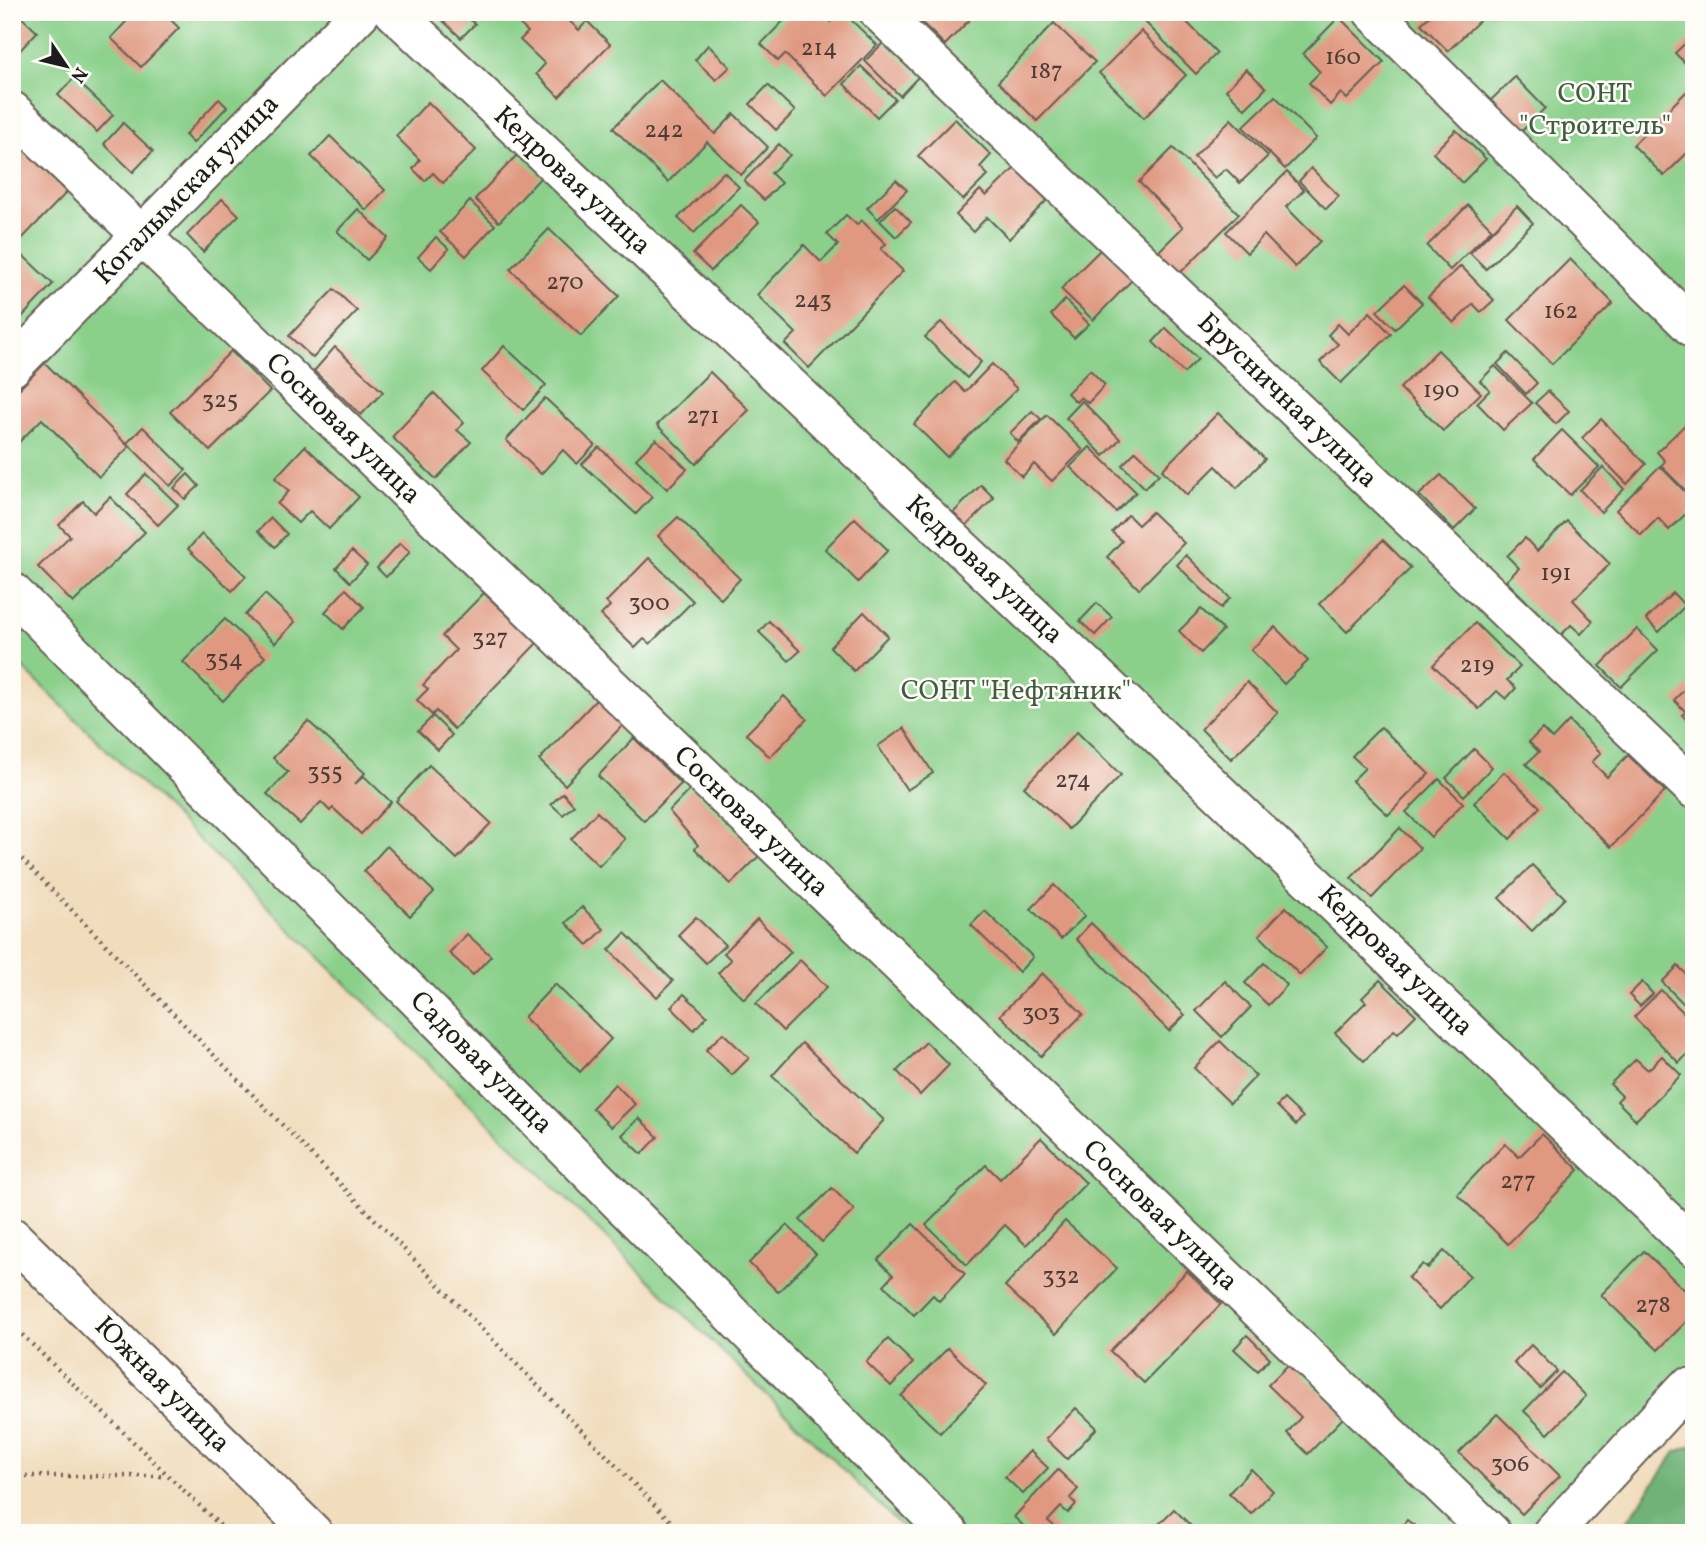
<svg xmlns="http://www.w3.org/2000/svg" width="1706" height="1545" font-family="Vollkorn,serif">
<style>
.green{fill:#8ad08b;stroke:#537654;stroke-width:2}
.forest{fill:#6fb277;stroke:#46674a;stroke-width:2}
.building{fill:#e09880}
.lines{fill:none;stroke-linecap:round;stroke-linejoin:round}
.minor-casing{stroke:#675f54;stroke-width:42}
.path{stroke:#675f54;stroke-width:4.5;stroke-dasharray:2 5;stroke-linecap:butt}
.minor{stroke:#fff;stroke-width:38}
.labels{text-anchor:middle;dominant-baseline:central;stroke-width:5;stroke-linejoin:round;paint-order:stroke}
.number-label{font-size:24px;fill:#4d3b35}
.park-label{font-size:28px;fill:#425b43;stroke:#fdfcf7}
.street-label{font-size:28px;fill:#1c1c1c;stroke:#fdfcf7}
</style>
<rect width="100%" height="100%" fill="#fdfcf7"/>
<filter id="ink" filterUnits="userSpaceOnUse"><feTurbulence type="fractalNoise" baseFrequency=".0143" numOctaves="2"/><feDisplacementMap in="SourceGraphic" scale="14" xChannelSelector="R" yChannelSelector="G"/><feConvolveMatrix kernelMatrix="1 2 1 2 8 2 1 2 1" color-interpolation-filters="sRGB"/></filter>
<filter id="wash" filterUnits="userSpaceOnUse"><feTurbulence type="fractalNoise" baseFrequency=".00686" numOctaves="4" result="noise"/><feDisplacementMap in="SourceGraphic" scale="28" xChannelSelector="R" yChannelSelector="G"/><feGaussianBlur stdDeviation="1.57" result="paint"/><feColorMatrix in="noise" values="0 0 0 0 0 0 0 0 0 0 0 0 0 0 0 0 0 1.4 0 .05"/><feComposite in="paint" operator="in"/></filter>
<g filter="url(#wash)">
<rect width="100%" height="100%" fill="#f1dcbc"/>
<polygon class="green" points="12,12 1694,12 1694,1400 1564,1533 908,1533 12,657"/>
<polygon class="forest" points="1694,1445 1694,1533 1619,1533 1676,1452"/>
<g id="blocks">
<g class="building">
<polygon points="12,12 16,12 37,32 12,59"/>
<polygon points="135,12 163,12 179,28 141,67 111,38"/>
<polygon points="434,12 462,12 475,24 461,38"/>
<polygon points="522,12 560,12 579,30 587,21 610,44 559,97 536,74 545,64 520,40 528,32 515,20"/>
<polygon points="792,12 821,12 830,22 843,12 877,45 827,96 785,54 778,61 761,44"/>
<polygon points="911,12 977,12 945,45"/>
<polygon points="1154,12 1177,12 1217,53 1196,74 1144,21"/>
<polygon points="1434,12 1475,12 1481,19 1448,51 1421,24"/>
<polygon points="1339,17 1384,62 1347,99 1341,93 1330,105 1309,83 1320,72 1303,54"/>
<polygon points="1054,23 1095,62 1037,121 998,82"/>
<polygon points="1141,31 1186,75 1144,118 1099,73"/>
<polygon points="1694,35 1694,72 1675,53"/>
<polygon points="884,42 919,76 900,96 865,61"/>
<polygon points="708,45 730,67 716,80 695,60"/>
<polygon points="861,66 895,99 877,117 844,84"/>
<polygon points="1246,69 1266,88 1245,109 1226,90"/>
<polygon points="1515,77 1545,108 1521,132 1490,101"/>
<polygon points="74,78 113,115 97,132 58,95"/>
<polygon points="660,80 715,134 734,114 768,147 741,175 707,142 668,182 613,128"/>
<polygon points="768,85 795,111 776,130 750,104"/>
<polygon points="1687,91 1694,98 1694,146 1664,176 1633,145"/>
<polygon points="1275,96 1316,138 1285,169 1243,127"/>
<polygon points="219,99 227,107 193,143 185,135"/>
<polygon points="428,102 476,150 443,183 433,173 425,181 413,169 420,160 396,136"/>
<polygon points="955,119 991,155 980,167 988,175 963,200 918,156"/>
<polygon points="1231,119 1268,156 1240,183 1226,169 1215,178 1194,157"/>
<polygon points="123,123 153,151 133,172 104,144"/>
<polygon points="1456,130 1486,159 1462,183 1433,153"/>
<polygon points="330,136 385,190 366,210 311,156"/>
<polygon points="779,144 790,155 771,173 781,183 764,200 744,181"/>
<polygon points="1173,148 1239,214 1179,274 1158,252 1183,227 1139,182"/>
<polygon points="23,149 67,192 14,247 53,284 21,318 12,310 12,160"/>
<polygon points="517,155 541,177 499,222 475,199"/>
<polygon points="1015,168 1047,200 1009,239 987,217 973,232 956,215 980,190 986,196"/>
<polygon points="1311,168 1339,196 1326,209 1299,181"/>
<polygon points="724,172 739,187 694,233 678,218"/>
<polygon points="1287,172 1304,190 1286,207 1320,241 1295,267 1264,235 1247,253 1226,232"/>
<polygon points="896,180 907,190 878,219 867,208"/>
<polygon points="222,199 239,215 203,252 187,235"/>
<polygon points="470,201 495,225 466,256 440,232"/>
<polygon points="741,205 759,222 711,271 693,254"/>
<polygon points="1468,205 1492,229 1450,270 1427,246"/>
<polygon points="895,206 911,222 896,237 880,221"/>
<polygon points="1517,206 1533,223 1486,269 1470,253"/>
<polygon points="358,209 388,238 367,260 337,231"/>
<polygon points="846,215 857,225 861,220 886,244 881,249 903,271 809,368 785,344 796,333 757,295 804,245 821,262 838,245 827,234"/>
<polygon points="549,229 619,296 581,336 510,269"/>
<polygon points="436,237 449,249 431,269 418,257"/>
<polygon points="1102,248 1133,279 1093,320 1061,289"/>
<polygon points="1570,259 1613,303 1552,364 1509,320"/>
<polygon points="1461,266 1494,300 1481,312 1473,304 1454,323 1428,297"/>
<polygon points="1404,285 1422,303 1395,329 1377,311"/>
<polygon points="334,289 357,311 313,358 289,336"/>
<polygon points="1065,300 1089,324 1074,338 1051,315"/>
<polygon points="1370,312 1391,334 1341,383 1320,362 1338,344 1328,335 1338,324 1348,334"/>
<polygon points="941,322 981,362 967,378 925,337"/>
<polygon points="1166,328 1198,359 1184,373 1153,342"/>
<polygon points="504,346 546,385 523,410 482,371"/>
<polygon points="335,347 383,392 361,415 314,371"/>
<polygon points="1438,350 1481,393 1443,431 1400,388"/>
<polygon points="231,351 270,391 210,451 170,412"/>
<polygon points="1508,353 1537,383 1526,394 1497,364"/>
<polygon points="45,363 129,447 99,477 42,419 18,443 12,437 12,396"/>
<polygon points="992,364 1017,389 947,457 914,424 955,382 965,392"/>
<polygon points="1495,366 1532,403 1503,430 1477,403 1490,390 1480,381"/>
<polygon points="1090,370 1105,385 1088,403 1081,397 1076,402 1067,393"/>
<polygon points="710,372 749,410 696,464 657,425"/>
<polygon points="1548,391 1569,411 1556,424 1535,403"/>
<polygon points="434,393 464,423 457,430 471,442 436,479 392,437"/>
<polygon points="545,398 595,445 577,464 563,450 541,474 506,440"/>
<polygon points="1082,401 1120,439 1104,456 1066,418"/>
<polygon points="1032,411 1041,419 1018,442 1010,433"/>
<polygon points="1218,413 1265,459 1237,488 1216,466 1187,495 1162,470"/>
<polygon points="1047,415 1083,450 1052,481 1034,464 1022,477 1004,459"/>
<polygon points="1694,416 1694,499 1661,466 1665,461 1657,452"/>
<polygon points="1601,419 1646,464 1627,484 1582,438"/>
<polygon points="143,427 186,470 170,486 127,443"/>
<polygon points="1562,430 1599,467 1570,495 1534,459"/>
<polygon points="656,439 687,469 667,489 636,459"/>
<polygon points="305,446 359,497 329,529 310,511 298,523 277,504 289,491 275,478"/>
<polygon points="599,447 652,497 636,514 582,464"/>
<polygon points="1090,447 1136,492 1116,512 1070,467"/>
<polygon points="1136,451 1159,474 1145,488 1122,465"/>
<polygon points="1660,466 1694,501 1694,506 1669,530 1658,518 1641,535 1616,510"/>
<polygon points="1603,467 1624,489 1601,512 1580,490"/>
<polygon points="146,474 178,505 158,525 127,494"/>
<polygon points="188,474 199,486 185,499 174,488"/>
<polygon points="1441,475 1475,509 1454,530 1419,495"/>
<polygon points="981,485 994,498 966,526 953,513"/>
<polygon points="110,497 145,532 73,603 38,567 70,536 59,525 83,501 94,513"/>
<polygon points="1152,512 1184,543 1139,589 1107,557 1122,541 1112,532 1128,515 1138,525"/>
<polygon points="678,517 740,579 721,599 658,536"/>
<polygon points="271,518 287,534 275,547 258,531"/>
<polygon points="855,518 888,550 858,582 825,549"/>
<polygon points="1567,521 1610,564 1573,600 1593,621 1581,634 1571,625 1561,635 1506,581 1519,568 1507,556 1525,538 1537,551"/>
<polygon points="202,534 246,576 232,591 188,549"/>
<polygon points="1383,540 1411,568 1347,632 1319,604"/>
<polygon points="400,543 410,552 386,577 377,568"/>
<polygon points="352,551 367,565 350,582 336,568"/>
<polygon points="1186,555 1230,598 1221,608 1177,565"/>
<polygon points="649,558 693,601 650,644 644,639 635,648 601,615 610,606 606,602"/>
<polygon points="346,589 364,607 343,629 325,612"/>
<polygon points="484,593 537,643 454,729 436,711 432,715 417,700 428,689 423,685 456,650 442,636"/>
<polygon points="1673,593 1685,606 1659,632 1646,619"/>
<polygon points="265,594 295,622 275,643 245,615"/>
<polygon points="1097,603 1112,617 1095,635 1080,621"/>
<polygon points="1201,609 1223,630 1201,653 1179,631"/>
<polygon points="864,612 888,636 854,671 830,647"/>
<polygon points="225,619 265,657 223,701 183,662"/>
<polygon points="769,621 800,651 789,661 759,632"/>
<polygon points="1475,623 1520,667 1507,680 1516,688 1506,699 1497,691 1479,709 1433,665"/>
<polygon points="1275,627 1308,661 1284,684 1251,650"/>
<polygon points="1637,629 1658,650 1621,687 1600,666"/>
<polygon points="1247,682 1278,713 1231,759 1201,729"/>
<polygon points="1688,686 1694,691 1694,728 1682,715 1686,712 1674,700"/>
<polygon points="784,696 807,719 770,757 746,734"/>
<polygon points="597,699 623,725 565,785 539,760"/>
<polygon points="433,716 452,735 438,750 418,731"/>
<polygon points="308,721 365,773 355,784 364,776 391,802 361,834 333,808 330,811 321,802 300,824 267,794 288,772 273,758"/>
<polygon points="1569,721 1601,753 1592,762 1607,777 1628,755 1665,791 1611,847 1526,764 1539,752 1529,742 1542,729 1552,739"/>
<polygon points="1381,727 1429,774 1388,815 1352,781 1365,768 1352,756"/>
<polygon points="904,728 933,773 907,790 878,746"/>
<polygon points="1077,732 1121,775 1069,829 1024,787"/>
<polygon points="634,738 681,784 644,821 598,776"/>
<polygon points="1474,749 1492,767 1464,796 1446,778"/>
<polygon points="429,765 491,823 457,859 396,801"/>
<polygon points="1504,772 1540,807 1510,839 1474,803"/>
<polygon points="1439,779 1463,803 1431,837 1406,812"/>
<polygon points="691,788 759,856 731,884 695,849 698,845 669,811"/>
<polygon points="563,793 574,805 563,815 551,804"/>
<polygon points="597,812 625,839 599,866 571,839"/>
<polygon points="1400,828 1420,848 1372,898 1351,878"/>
<polygon points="387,846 434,892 410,916 364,871"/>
<polygon points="1532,865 1565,898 1532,931 1499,898"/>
<polygon points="1054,885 1085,916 1061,939 1031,909"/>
<polygon points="582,907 604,929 588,945 566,923"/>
<polygon points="1286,907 1327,947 1300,975 1259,935"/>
<polygon points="985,911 1033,957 1019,972 971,925"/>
<polygon points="696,917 725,945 706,963 678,935"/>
<polygon points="757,919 791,952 744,999 718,973 731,960 724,953"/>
<polygon points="1091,923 1185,1015 1169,1031 1076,939"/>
<polygon points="625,933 673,981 657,997 609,950"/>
<polygon points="467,934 491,956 473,975 449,953"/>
<polygon points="800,960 827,987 783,1031 756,1004"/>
<polygon points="1264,963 1287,985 1268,1005 1245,983"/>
<polygon points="1678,966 1694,982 1694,1014 1662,982"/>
<polygon points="1042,973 1083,1014 1041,1056 1000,1015"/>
<polygon points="1380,980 1416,1015 1398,1033 1394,1030 1364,1061 1335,1033 1366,1002 1362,998"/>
<polygon points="1225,981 1251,1007 1222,1037 1196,1011"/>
<polygon points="1642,982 1653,994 1640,1006 1629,995"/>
<polygon points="555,984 611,1039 580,1072 524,1017"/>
<polygon points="1661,990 1694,1023 1694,1047 1679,1063 1634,1017"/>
<polygon points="684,994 707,1016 694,1030 671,1007"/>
<polygon points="723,1033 749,1058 732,1075 706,1050"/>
<polygon points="1220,1041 1256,1076 1230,1103 1194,1068"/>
<polygon points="926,1042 949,1065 920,1095 897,1071"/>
<polygon points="802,1043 884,1120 854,1153 772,1076"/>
<polygon points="1662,1056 1681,1075 1636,1120 1617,1101 1622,1096 1610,1084 1636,1059 1648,1070"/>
<polygon points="615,1084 635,1104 611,1127 592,1108"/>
<polygon points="1284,1099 1303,1117 1296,1125 1277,1106"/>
<polygon points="639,1118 658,1137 642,1154 622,1135"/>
<polygon points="1542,1134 1579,1170 1508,1244 1457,1194 1505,1144 1519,1157"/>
<polygon points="1041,1138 1086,1183 1026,1245 1005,1225 967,1265 926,1225 986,1165 1000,1179"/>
<polygon points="832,1188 854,1210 822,1242 800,1220"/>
<polygon points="1065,1221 1117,1268 1056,1334 1005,1286"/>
<polygon points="913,1224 965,1274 939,1301 933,1295 914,1315 884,1285 893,1275 878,1260"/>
<polygon points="787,1225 816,1254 778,1292 749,1263"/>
<polygon points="1444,1251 1470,1276 1440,1309 1408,1278 1423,1264 1428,1268"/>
<polygon points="1644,1251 1694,1299 1694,1314 1658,1350 1601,1295"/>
<polygon points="1187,1271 1221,1304 1144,1383 1110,1351"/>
<polygon points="1247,1335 1270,1358 1258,1371 1234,1349"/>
<polygon points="888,1339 913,1363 891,1386 866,1362"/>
<polygon points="1531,1345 1557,1371 1540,1388 1514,1363"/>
<polygon points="948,1348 986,1385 940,1433 901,1396"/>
<polygon points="1290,1363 1345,1416 1308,1454 1287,1433 1301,1417 1268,1385"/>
<polygon points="1562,1372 1586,1396 1548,1434 1524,1411"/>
<polygon points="1076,1408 1097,1428 1067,1459 1046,1439"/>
<polygon points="1497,1414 1560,1476 1522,1514 1459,1453"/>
<polygon points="1030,1451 1048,1468 1023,1494 1005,1477"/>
<polygon points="1251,1469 1273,1491 1251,1514 1229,1493"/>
<polygon points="1058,1470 1078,1489 1070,1498 1076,1504 1068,1513 1061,1507 1048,1521 1058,1529 1054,1533 1031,1533 1014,1517"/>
<polygon points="1174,1509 1198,1533 1150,1533"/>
<polygon points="1407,1520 1424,1533 1397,1533"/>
</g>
</g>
</g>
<g filter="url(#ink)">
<use href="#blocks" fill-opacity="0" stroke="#675f54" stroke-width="2"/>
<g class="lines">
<defs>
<g id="minor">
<polyline points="394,12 1106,685 1694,1247"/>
<polyline points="879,12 1694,789"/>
<polyline points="1373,12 1694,329"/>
<polyline points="12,111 1491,1533"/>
<polyline points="12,367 361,12"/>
<polyline points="12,592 949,1533"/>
<polyline points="12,1237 313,1533"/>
<polyline points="1552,1533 1686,1388"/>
</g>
</defs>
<use href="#minor" class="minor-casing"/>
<g class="path">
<polyline points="12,849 682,1533"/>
<polyline points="12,1325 228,1533"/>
<polyline points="12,1476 166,1476"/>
</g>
<use href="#minor" class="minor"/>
</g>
</g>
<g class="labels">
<g class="number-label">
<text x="819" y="49">214</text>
<text x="1343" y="58">160</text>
<text x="1046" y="72">187</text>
<text x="664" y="131">242</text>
<text x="565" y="283">270</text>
<text x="813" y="301">243</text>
<text x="1561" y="312">162</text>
<text x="1441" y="391">190</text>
<text x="220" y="401">325</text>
<text x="703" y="417">271</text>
<text x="1556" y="574">191</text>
<text x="649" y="604">300</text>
<text x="490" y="639">327</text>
<text x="224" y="660">354</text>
<text x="1477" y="666">219</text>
<text x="325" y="773">355</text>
<text x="1073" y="781">274</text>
<text x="1041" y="1014">303</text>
<text x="1518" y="1182">277</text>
<text x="1061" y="1277">332</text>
<text x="1653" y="1306">278</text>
<text x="1510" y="1465">306</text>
</g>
<g class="park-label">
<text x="1595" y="94">СОНТ<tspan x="1595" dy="32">"Строитель"</tspan></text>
<text x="1016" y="691">СОНТ "Нефтяник"</text>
</g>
<g class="street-label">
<text transform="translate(572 181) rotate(43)">Кедровая улица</text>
<text transform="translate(187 190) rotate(-46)">Когалымская улица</text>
<text transform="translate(1287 401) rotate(44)">Брусничная улица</text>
<text transform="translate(343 429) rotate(44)">Сосновая улица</text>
<text transform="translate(984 570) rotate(43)">Кедровая улица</text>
<text transform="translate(751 822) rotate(44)">Сосновая улица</text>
<text transform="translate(1395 961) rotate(44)">Кедровая улица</text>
<text transform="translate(481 1063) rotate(45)">Садовая улица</text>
<text transform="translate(1160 1216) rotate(44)">Сосновая улица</text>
<text transform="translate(162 1385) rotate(45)">Южная улица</text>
</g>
</g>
<rect width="1706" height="1545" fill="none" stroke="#fdfcf7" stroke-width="42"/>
<g transform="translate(66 66) rotate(125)" stroke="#fdfcf7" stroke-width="5" paint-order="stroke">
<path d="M0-5L12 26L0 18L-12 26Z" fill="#1c1c1c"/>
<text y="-10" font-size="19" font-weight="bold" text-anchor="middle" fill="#1c1c1c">N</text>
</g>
</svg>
